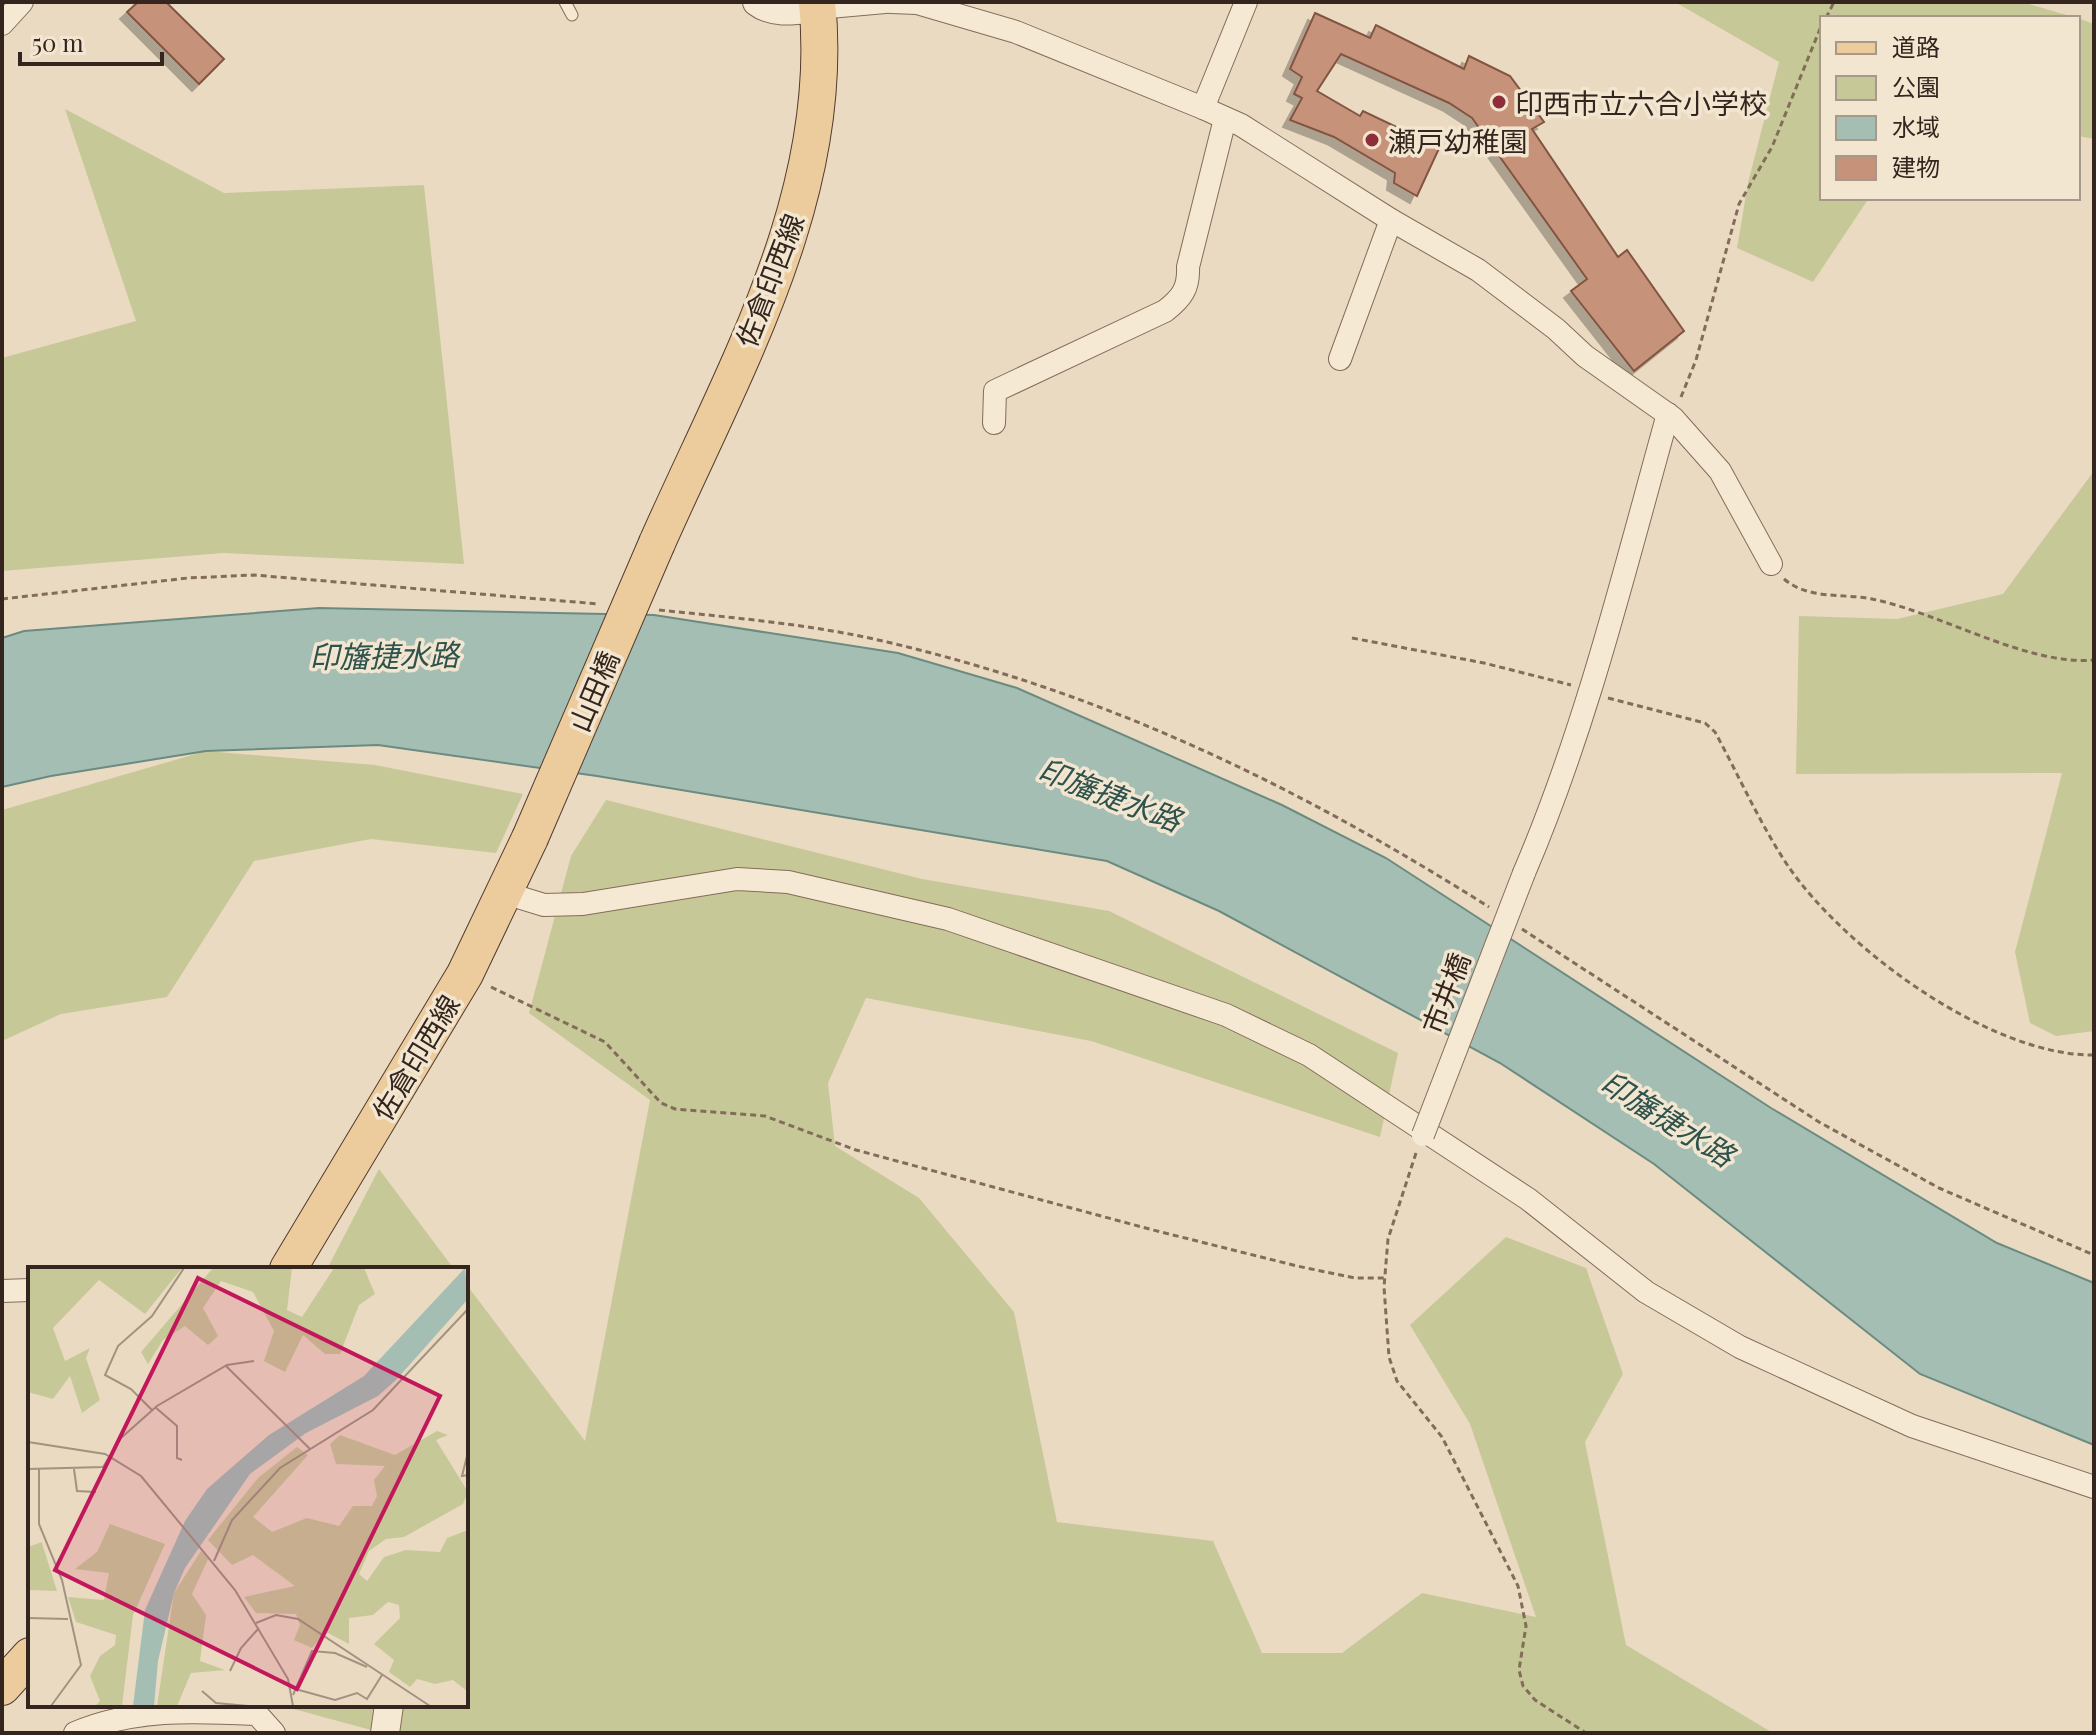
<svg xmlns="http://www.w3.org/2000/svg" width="2096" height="1735" font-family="'Playfair Display','Noto Sans JP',serif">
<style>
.green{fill:#c7c897}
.water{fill:#a4beb3;stroke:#6c8b80;stroke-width:2}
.building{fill:#c7927a;stroke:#815442;stroke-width:2;filter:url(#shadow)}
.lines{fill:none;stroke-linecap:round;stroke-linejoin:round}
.service-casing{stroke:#836c5a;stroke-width:13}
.minor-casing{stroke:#836c5a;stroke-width:24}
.tertiary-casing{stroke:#836c5a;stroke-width:30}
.primary-casing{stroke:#513b2f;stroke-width:38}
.path{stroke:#836c5a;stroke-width:3;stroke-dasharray:6 4;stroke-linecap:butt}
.service{stroke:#f6e9d4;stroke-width:11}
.minor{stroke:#f6e9d4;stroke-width:22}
.tertiary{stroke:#f6e9d4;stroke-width:28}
.primary{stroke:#eccb9c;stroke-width:36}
.minor-bridge-casing{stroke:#836c5a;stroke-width:24;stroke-linecap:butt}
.primary-bridge-casing{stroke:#513b2f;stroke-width:38;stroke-linecap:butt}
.minor-bridge{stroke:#f6e9d4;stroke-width:22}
.primary-bridge{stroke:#eccb9c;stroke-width:36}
.poi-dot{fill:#8e2e39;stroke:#f3e6d1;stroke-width:3}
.labels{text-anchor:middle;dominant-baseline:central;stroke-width:7;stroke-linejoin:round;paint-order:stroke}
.poi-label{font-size:28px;fill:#34261e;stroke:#f3e6d1;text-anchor:start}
.street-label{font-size:28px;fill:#34261e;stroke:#f3e6d1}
.water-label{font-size:30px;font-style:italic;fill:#2e534d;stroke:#f3e6d1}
.inset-road{fill:none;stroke:#a29280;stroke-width:2}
.view{fill:#c2185b;fill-opacity:0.15;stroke:#c2185b;stroke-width:4}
.inset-edge{fill:none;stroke:#34261e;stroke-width:4}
</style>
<defs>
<filter id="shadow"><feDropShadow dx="-7" dy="7" stdDeviation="0" flood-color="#0004"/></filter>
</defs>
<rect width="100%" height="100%" fill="#ebdac2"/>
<g class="green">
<polygon points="1675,2 2022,2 2077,18 1822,18 1822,198 1869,198 1813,282 1737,248 1748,183 1779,62"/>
<polygon points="2078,18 2094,24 2094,139 2078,136"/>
<polygon points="65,109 224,193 424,185 464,564 223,553 2,571 2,358 136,321"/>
<polygon points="2094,471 2094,1031 2056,1036 2030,1023 2015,952 2062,773 1796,774 1799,616 1897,619 2003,594"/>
<polygon points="206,751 375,765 523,794 496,853 371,839 254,861 167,997 61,1014 2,1041 2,810"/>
<polygon points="606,800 922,879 1109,911 1398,1053 1380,1137 1091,1041 866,998 828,1083 835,1146 919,1198 1014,1312 1057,1522 1213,1541 1262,1653 1342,1653 1422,1593 1536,1617 1470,1424 1410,1325 1506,1237 1586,1268 1623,1374 1585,1442 1626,1645 1773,1733 382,1733 279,1705 466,1705 466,1284 585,1441 650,1100 529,1013 571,856"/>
<polygon points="379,1169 454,1269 327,1269"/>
</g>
<polygon class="water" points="319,608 654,615 898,653 1017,688 1282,805 1386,858 1771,1108 1997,1243 2094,1283 2094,1445 1920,1374 1654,1164 1500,1063 1219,911 1107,861 597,776 378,745 206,751 51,776 2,787 2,638 24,631"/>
<g class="building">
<polygon points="138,2 166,2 224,59 199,84 127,12"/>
<polygon points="1315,13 1370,38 1376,25 1464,69 1469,56 1510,76 1544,122 1532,129 1618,257 1627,250 1684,331 1634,371 1571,291 1587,279 1472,118 1449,103 1341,54 1317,91 1360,116 1363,111 1409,133 1414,128 1442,142 1417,196 1394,183 1395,173 1334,137 1290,120 1302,98 1294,94 1302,77 1290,69"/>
</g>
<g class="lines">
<defs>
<polyline id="service" points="565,2 572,15"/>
<g id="minor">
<polyline points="891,2 917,3 1016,32 1203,108 1241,125 1391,220 1478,270 1556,329 1585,356 1673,418 1720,471 1771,564"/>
<polyline points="818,8 885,2"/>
<polyline points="2,24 22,2"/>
<polyline points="1203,108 1246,2"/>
<polyline points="1340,359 1391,220"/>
<path d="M994,423L995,391L1165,311C1182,298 1189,288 1188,267L1225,119"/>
<path d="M1524,873C1587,726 1625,568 1668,414"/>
<polyline points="505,893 544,905 583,904 737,879 788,882 948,919 1226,1015 1309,1055 1528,1199 1646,1292 1740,1347 1912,1426 2094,1487"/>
<polyline points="2,1291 30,1290"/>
<path d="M75,1733C135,1708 193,1711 257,1714L274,1733"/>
</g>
<g id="tertiary">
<path d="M757,2C774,15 798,10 818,8"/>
<polyline points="385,1733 389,1705"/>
</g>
<g id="primary">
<path d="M657,543C732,373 837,195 817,2"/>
<polyline points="288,1269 465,974 530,838"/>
<polyline points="2,1687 30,1656"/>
</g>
</defs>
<use href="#service" class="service-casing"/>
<use href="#minor" class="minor-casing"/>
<use href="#tertiary" class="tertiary-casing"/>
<use href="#primary" class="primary-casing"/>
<g class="path">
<polyline points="1826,18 1834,2"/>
<polyline points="1681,397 1696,360 1739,204 1772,147 1822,24"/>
<path d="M1784,579C1809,600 1842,593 1872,599C1941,613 2027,666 2094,660"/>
<polyline points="2,599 188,578 254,575 599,604"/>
<path d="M659,610C735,618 811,624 887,642C1109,694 1297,786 1489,907"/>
<polyline points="1352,638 1484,663 1571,685"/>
<path d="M1608,698L1705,723L1715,732C1739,776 1760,824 1788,866C1845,949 1990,1056 2094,1055"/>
<polyline points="1522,929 1819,1122 1939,1188 2094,1255"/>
<polyline points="491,987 605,1042 661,1103 675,1109 765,1116 856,1150 1153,1230 1297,1266 1355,1278 1384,1278"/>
<polyline points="1416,1153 1388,1239 1384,1287 1389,1357 1397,1381 1442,1437 1518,1586 1526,1626 1519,1670 1523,1686 1535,1700 1586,1733"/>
</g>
<use href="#service" class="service"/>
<use href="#minor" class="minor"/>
<use href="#tertiary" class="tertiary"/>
<use href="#primary" class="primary"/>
<defs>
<polyline id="minor-bridge" points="1423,1135 1524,873"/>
<polyline id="primary-bridge" points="530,838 657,543"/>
</defs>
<use href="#minor-bridge" class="minor-bridge-casing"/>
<use href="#primary-bridge" class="primary-bridge-casing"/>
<use href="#minor-bridge" class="minor-bridge"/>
<use href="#primary-bridge" class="primary-bridge"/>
</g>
<g class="poi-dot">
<circle cx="1499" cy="102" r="8"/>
<circle cx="1372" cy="140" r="8"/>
</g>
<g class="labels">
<g class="poi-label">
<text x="1515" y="102">印西市立六合小学校</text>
<text x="1388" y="140">瀬戸幼稚園</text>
</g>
<g class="street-label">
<text transform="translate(769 280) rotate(-69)">佐倉印西線</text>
<text transform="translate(593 691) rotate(-67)">山田橋</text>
<text transform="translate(1445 993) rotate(-69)">市井橋</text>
<text transform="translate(415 1057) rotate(-59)">佐倉印西線</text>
</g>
<g class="water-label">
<text transform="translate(384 655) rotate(-1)">印旛捷水路</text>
<text transform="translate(1110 794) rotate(21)">印旛捷水路</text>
<text transform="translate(1668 1118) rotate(32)">印旛捷水路</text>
</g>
</g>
<g transform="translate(28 1267)">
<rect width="440" height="440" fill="#ebdac2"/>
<path d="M0,1H154L117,47L71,13L25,61L37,94L62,81L58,91L72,133L54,146L42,109L25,132L0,125ZM185,1H264L259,43L274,50L306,1H336L347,27L331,38L312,87H297L275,68L257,105L236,94L246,64L225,25L193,14L175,41L190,69L180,78L157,59L135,73L120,97L113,85ZM409,164L420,168L408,173L440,225L435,237L376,270L358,272L341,284L331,307L339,314L356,290L378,283L412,285L419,271L440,263V425L425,413L407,417L389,412L382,420L361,405L366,393L346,377L372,351L371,338L360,335L345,348L321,351V377L298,365L284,381L266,373L272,358L268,347L228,346L216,330L267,319L225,288L204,298L180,273L230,211L269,180L280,188L225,250L244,265L279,251L311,259L325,239H344L349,229L346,213L357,199L308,197L302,177L312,168L367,188ZM82,257L137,277L105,348L94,439H67L72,434L62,409L72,389L87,378L88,368L48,355L40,330L76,333L81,306L47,302L69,285ZM14,275V276L29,324L0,323V280ZM173,284L180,292L164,327L178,348L172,394L197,403L163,406L149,439H129L146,326Z" fill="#c7c897"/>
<path d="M437,1L440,32L369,112L350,129L278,166L222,207L157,301L146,326L130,394L126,439H105L117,343L157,254L179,222L241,168L336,109Z" fill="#a4beb3"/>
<path class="inset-road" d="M198,99L282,182M127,140L149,159V191L154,193M124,143L103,122L77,108L90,79L124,49L156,1M0,175L77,187L113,209L207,323L260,412L265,439M440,185L434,209L440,208M0,202L75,200L93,171L129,139L199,98L226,94M11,202V257L34,313L53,398L23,439M46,202L49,224L68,225M186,294L204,253L252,201L345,143L440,42M0,351L40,352M228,356L248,348L270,352L402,439M202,404L213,381L231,361M271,423L307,433L329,426L339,432L354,408M174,424L188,436L220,439M265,428L284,384L307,386L339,400"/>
<path class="view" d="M170,11L412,129L269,422L27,303Z"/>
<rect width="440" height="440" class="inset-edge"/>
</g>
<rect width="2096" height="1735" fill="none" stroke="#34261e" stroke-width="8"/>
<rect x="1820" y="16" width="260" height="184" fill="#f3e6d1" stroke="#a79989" stroke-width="2"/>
<rect x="1836" y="42" width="40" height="12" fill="#eccb9c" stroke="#a79989" stroke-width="2"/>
<text x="1892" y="56" font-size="24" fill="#34261e">道路</text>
<rect x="1836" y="76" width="40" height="24" fill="#c7c897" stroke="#a79989" stroke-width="2"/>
<text x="1892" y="96" font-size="24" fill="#34261e">公園</text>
<rect x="1836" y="116" width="40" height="24" fill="#a4beb3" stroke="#a79989" stroke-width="2"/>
<text x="1892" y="136" font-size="24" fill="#34261e">水域</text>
<rect x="1836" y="156" width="40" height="24" fill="#c7927a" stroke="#a79989" stroke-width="2"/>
<text x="1892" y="176" font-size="24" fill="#34261e">建物</text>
<path d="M20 52v12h142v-12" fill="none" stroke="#34261e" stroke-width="4"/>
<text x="32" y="52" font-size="24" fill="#34261e" stroke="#f3e6d1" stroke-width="6" paint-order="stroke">50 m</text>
</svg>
